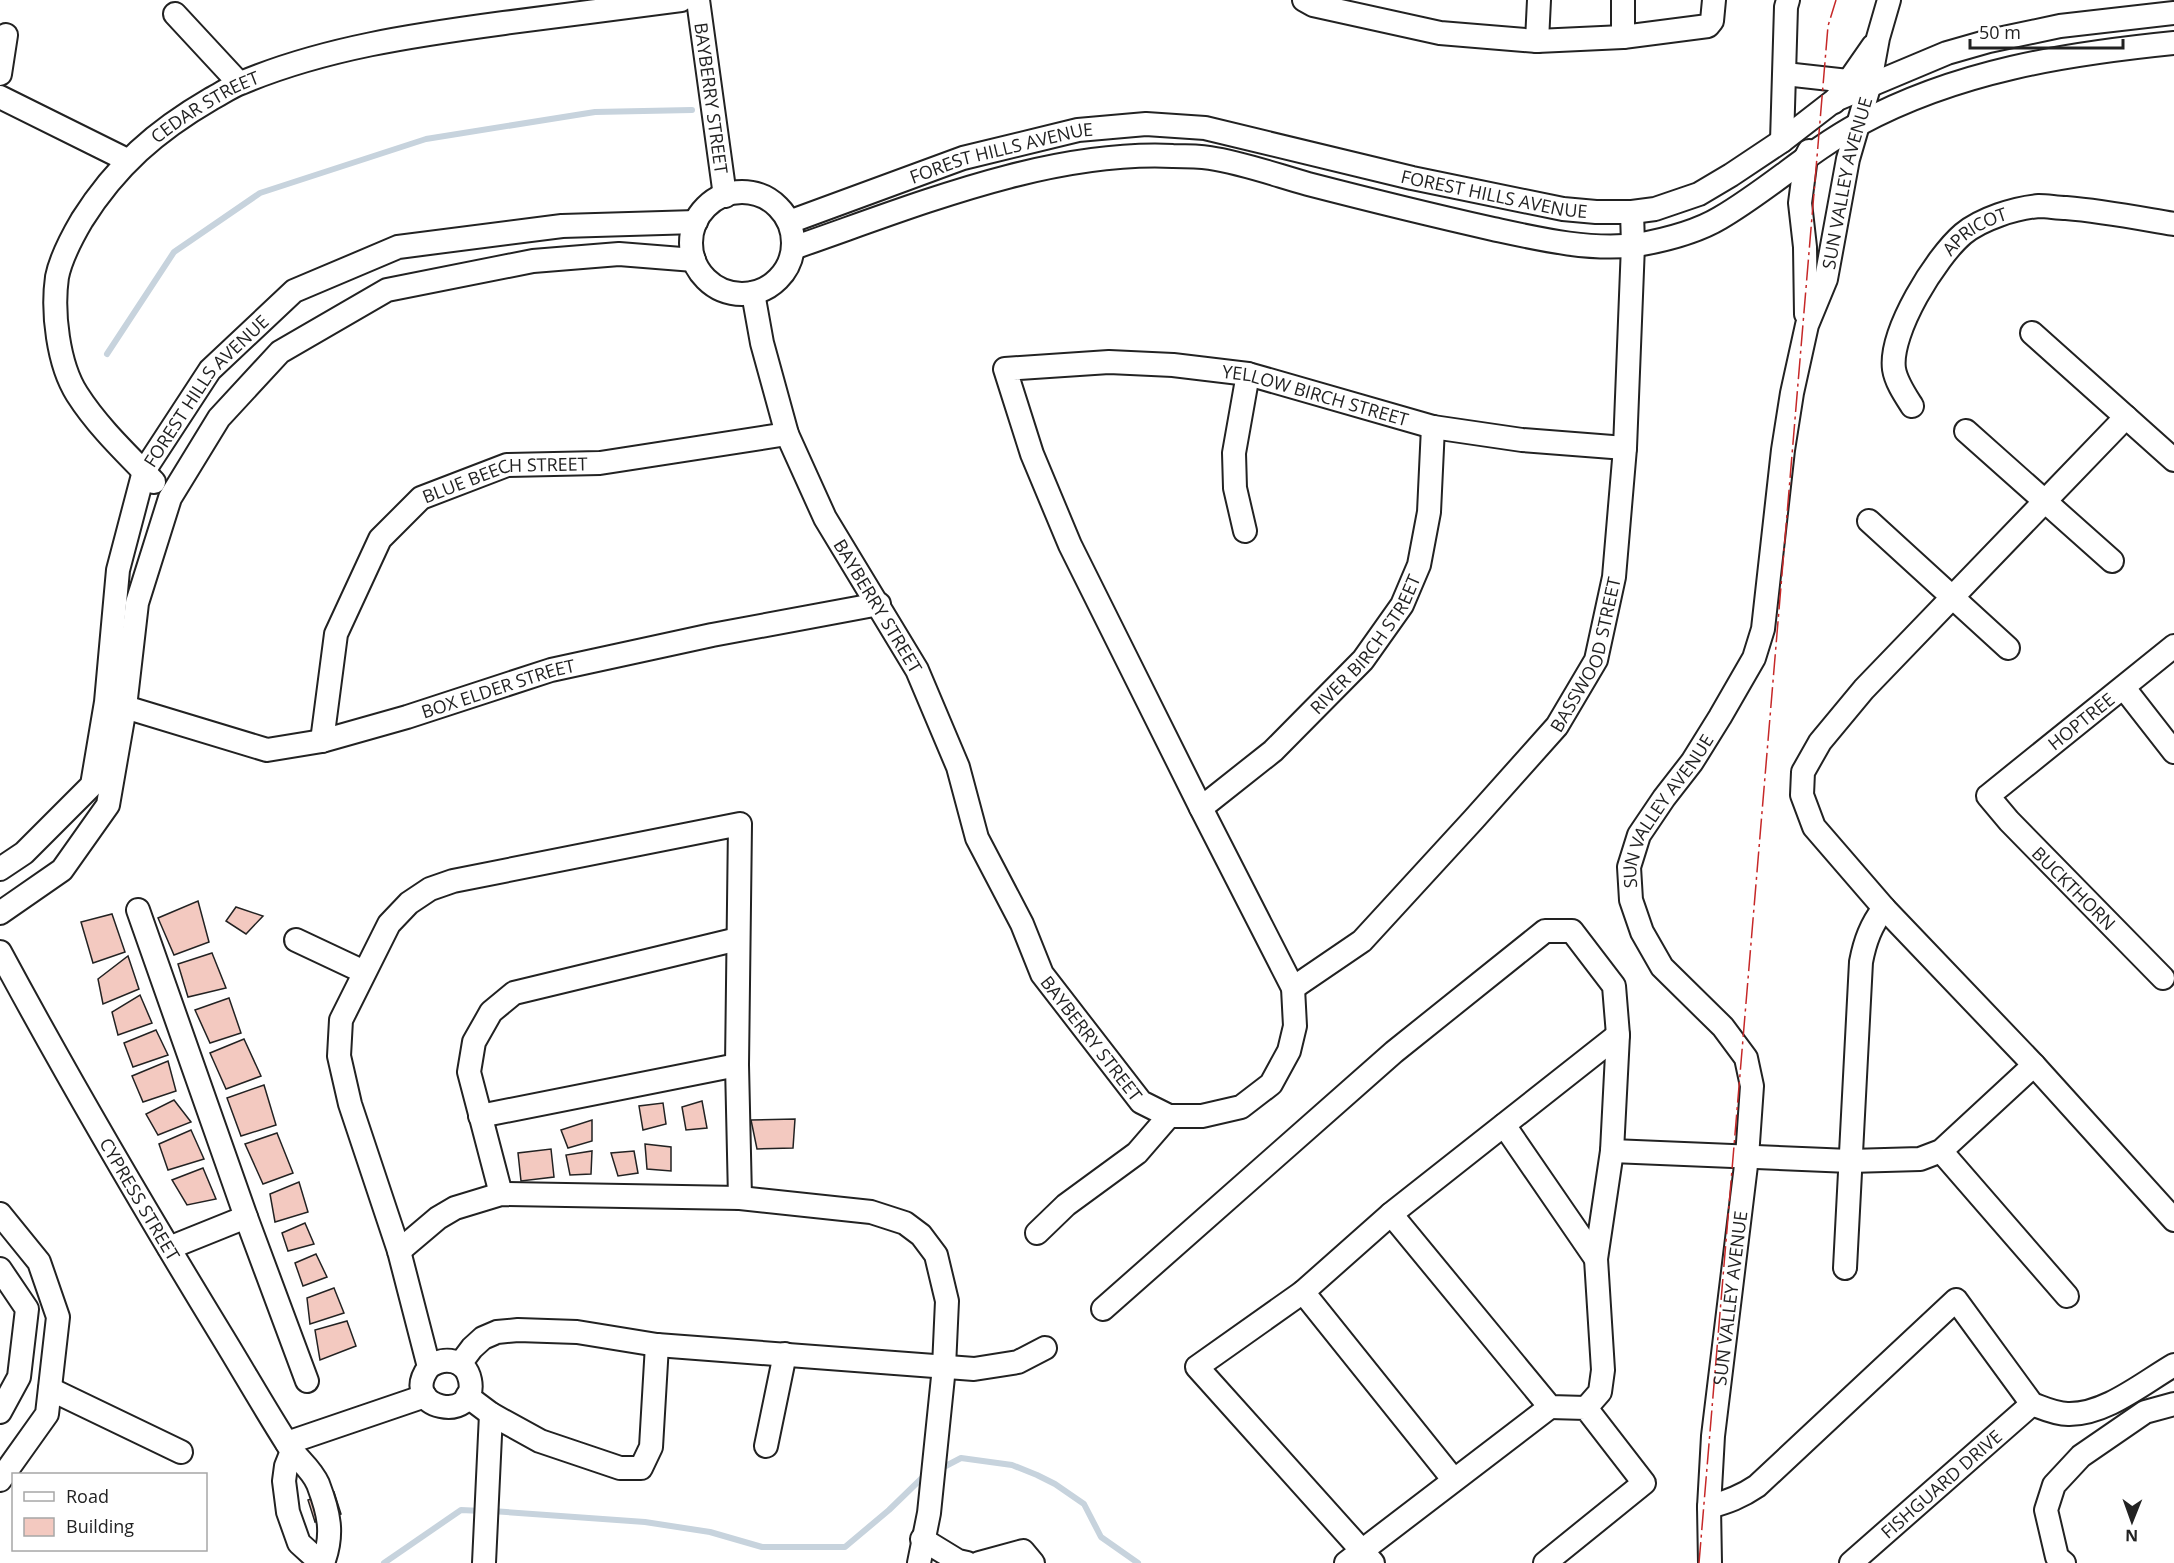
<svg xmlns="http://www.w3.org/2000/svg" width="2174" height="1563" font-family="'Open Sans',sans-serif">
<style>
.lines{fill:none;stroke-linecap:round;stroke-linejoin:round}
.stream{stroke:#c7d3dd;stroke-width:6}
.building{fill:#f3c9c0;stroke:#222;stroke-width:1.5}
.minor-casing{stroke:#222;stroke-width:26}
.minor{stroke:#fff;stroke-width:22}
.power{stroke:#c62828;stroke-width:1.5;stroke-dasharray:21 4.5 3 4.5;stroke-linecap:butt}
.labels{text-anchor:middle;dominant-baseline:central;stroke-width:4.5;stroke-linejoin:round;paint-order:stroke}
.street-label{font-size:18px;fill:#222;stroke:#fff}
</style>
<rect width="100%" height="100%" fill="#fff"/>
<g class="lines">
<g class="stream">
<polyline points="107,354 174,252 260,193 426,139 595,112 692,110"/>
<polyline points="940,1469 961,1458 1012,1465 1037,1475 1055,1484 1084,1504 1101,1537 1138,1563"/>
<polyline points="492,1511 645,1522 710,1532 762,1547 845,1547 889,1510 922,1478 928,1475"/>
<polyline points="384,1563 461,1510 482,1511"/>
</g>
</g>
<g class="building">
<polygon points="198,901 209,942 174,955 158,918"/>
<polygon points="236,907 263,916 246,934 226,921"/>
<polygon points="112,914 125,952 93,963 81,922"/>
<polygon points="212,953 226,988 188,997 178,964"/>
<polygon points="128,956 139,989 103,1004 98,979"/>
<polygon points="140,995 152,1023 118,1035 112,1012"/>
<polygon points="229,998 241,1033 210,1043 195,1010"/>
<polygon points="156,1030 168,1055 133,1067 124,1043"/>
<polygon points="244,1039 261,1076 226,1089 210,1053"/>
<polygon points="168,1061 176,1091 143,1102 132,1076"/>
<polygon points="264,1085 276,1125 241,1136 227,1098"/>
<polygon points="174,1100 191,1122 158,1135 146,1114"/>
<polygon points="702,1101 707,1128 686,1130 682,1107"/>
<polygon points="663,1103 666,1124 643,1130 639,1106"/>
<polygon points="795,1119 793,1148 757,1149 751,1120"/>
<polygon points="592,1120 592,1141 568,1148 561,1130"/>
<polygon points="191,1130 204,1159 168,1170 159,1144"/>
<polygon points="277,1133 293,1173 263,1184 245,1144"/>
<polygon points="645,1144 671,1147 671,1171 647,1169"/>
<polygon points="551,1149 554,1177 521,1181 518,1153"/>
<polygon points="592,1151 591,1174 570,1175 566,1155"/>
<polygon points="634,1151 638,1173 618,1176 611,1153"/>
<polygon points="203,1168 216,1199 187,1205 172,1180"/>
<polygon points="299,1182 308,1212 275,1222 270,1194"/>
<polygon points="305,1223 314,1244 288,1251 282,1233"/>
<polygon points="316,1254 327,1277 303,1286 295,1263"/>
<polygon points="334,1288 344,1313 310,1324 307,1298"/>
<polygon points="347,1321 356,1346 320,1360 315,1330"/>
<polygon points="334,1492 341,1514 315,1522 308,1500"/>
</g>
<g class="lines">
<defs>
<g id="minor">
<path id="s1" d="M698,0L725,196"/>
<polyline points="1304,0 1313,5 1440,33 1537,41 1623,37 1708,26 1712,21 1714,0"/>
<polyline points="175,14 239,83"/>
<polyline points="1623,37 1623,0"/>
<polyline points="1537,41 1539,0"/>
<polyline points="0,74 6,35"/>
<polyline points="1785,74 1848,81"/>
<polyline points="0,97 127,160"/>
<polyline points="1834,102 1873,46"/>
<polyline points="1782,141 1786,7 1788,0"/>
<circle cx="742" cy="243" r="51"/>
<path id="s2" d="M789,222L963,158L1078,130L1146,124L1205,128L1412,178L1563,209L1596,212H1632L1655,209L1699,194L1731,175L1782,141L1835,100L1947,53L1989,41L2060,26L2174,13"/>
<path d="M793,248C912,207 1047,150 1173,156C1185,156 1198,156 1210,158C1243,163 1276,175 1308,184C1370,200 1431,215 1493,229C1539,239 1590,251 1637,245C1665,240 1695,233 1720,218C1768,190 1809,151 1859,124C1957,71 2065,54 2174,43"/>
<path id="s3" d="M753,293L762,343L787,434L825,518L917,670L958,767L977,838L1022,924L1042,974L1141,1102L1169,1116H1202L1241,1107L1271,1084L1289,1051L1295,1026L1293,988L1201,808L1070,545L1032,454L1005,369L1109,362L1173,365L1248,374L1433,427L1522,440L1625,448"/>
<polyline points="1806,314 1805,247 1800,203 1806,157 1809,151"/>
<polyline points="2032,333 2174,460"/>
<path id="s4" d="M1912,406C1905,395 1896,382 1894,369C1889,332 1936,257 1963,234C1981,219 2015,208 2039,206C2048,206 2057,208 2066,208C2103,211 2138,218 2174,224"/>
<polyline points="2126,417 1864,689 1820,742 1803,772 1802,795 1814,827 1884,908 2034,1065 2174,1220"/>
<polyline points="1966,431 2112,561"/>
<path id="s5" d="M154,482C127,454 98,427 77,394C58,364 52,312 57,277C61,257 72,237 82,220C116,166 156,131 211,99C221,94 230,87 241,83C324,48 415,35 504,23C563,15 622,8 681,0"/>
<polyline points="1869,521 2008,648"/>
<polyline points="1245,531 1235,488 1234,453 1248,374"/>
<polyline points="2124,688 2174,752"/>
<path id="s6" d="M125,707L267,750L322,741L407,717L551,670L712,635L879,604"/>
<path id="s7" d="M322,741L336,634L380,539L421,498L507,465L600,463L787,434"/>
<path id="s8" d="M1201,808L1273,751L1363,660L1402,605L1419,565L1429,512L1433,427"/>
<path id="s9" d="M0,869L24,853L92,785L106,702L118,570L144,471L210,370L294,291L398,247L562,226L696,222"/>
<polyline points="138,910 246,1217 307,1381"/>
<polyline points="0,913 62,870 108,805 125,707 137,603 170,498 219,418 280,352 387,290 533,261 619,254 694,260"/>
<polyline points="296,940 364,972"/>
<path id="s10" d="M0,952C70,1082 145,1210 222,1336C244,1372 265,1409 288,1445C297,1459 311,1468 318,1484C329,1513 334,1534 323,1563"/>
<path id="s11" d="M2163,978L2009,821L1988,796L2174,646"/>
<path id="s12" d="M1293,988L1362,941L1474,819L1557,726L1596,660L1614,577L1625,448L1633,245L1632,212"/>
<polyline points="480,1116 737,1065"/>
<polyline points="1504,1125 1596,1259"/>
<polyline points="1612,1151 1850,1161 1920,1159 1941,1151 2034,1065"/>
<polyline points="1941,1151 2067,1296"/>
<polyline points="501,1194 469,1072 474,1042 491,1012 514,993 738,939"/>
<polyline points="0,1214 39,1262 58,1317 47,1414 0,1480"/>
<polyline points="1391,1214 1550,1407 1586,1408 1644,1483 1545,1563"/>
<polyline points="1037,1233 1066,1205 1137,1153 1169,1116"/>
<polyline points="169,1248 246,1217"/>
<polyline points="399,1251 438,1218 455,1208 501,1194 740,1198 871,1212 905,1223 921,1235 936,1255 947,1301 944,1367 929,1513 919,1563"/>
<path d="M1845,1268L1861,962C1865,941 1871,925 1884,908"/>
<polyline points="0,1269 27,1309 19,1377 0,1412"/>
<polyline points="1303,1292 1453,1479"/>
<polyline points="1103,1309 1394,1052 1545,931 1572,931 1614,986 1618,1035 1612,1151 1596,1259 1603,1370 1600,1392 1586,1408"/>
<polyline points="460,1364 472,1348 483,1338 497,1332 518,1330 577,1332 657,1345 974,1369 1018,1362 1045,1348"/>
<path d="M429,1367C444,1356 466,1359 470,1380C479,1424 397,1410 429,1367L399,1251L350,1104L339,1056L341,1020L389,924L409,903L430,889L453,881L740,824L737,1065L740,1198"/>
<polyline points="50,1389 181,1452"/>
<polyline points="467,1396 491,1414 540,1441 620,1468 641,1468 651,1447 657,1345"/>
<polyline points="287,1443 425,1396"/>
<polyline points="766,1446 785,1354"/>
<polyline points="292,1451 286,1466 284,1481 288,1512 299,1543 321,1563"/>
<path d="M1709,1507C1727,1502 1741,1497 1757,1486L1956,1300L2032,1404C2043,1408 2055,1414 2068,1414C2105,1415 2143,1383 2174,1365"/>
<polyline points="922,1539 958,1561 967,1563"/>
<polyline points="484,1563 491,1414"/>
<polyline points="979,1563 1023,1551 1033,1563"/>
<polyline points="1346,1563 1550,1407"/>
<polyline points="1373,1563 1197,1367 1303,1292 1391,1214 1618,1035"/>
<path id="s13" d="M1710,1563L1709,1507L1713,1436L1747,1157L1752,1086L1746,1058L1723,1027L1662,967L1642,932L1631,900L1629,867L1639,835L1664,798L1692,762L1720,717L1754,658L1763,629L1783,450L1792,393L1807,325L1826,279L1848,159L1869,87L1878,38L1889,0"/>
<path id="s14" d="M1851,1563L2032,1404"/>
<polyline points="2064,1563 2057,1557 2046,1510 2054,1485 2081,1456 2145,1412 2174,1404"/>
</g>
</defs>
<use href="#minor" class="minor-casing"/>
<use href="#minor" class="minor"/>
<polyline class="power" points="1699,1563 1828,26 1836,0"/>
</g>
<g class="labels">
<g class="street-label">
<text stroke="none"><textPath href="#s1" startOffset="99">BAYBERRY STREET</textPath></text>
<text stroke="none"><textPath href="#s5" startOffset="470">CEDAR STREET</textPath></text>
<text stroke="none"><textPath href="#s2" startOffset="224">FOREST HILLS AVENUE</textPath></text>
<text stroke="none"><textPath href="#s13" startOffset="1470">SUN VALLEY AVENUE</textPath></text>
<text stroke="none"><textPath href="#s2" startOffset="728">FOREST HILLS AVENUE</textPath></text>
<text stroke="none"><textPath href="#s4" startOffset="208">APRICOT</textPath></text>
<text stroke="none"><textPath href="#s9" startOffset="546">FOREST HILLS AVENUE</textPath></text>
<text stroke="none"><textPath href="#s3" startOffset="2148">YELLOW BIRCH STREET</textPath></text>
<text stroke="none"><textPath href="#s7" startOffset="358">BLUE BEECH STREET</textPath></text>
<text stroke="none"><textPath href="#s3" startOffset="340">BAYBERRY STREET</textPath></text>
<text stroke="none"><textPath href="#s8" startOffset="234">RIVER BIRCH STREET</textPath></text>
<text stroke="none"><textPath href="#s12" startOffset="452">BASSWOOD STREET</textPath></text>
<text stroke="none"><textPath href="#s6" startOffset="388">BOX ELDER STREET</textPath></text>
<text stroke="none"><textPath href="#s11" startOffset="372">HOPTREE</textPath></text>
<text stroke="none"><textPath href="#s13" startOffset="806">SUN VALLEY AVENUE</textPath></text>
<text transform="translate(2074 888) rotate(45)">BUCKTHORN</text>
<text stroke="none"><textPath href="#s3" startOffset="826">BAYBERRY STREET</textPath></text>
<text stroke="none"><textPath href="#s10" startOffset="284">CYPRESS STREET</textPath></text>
<text stroke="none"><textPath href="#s13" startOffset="266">SUN VALLEY AVENUE</textPath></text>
<text stroke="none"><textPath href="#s14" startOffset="120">FISHGUARD DRIVE</textPath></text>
</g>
</g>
<rect x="12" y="1473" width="195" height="78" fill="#ffffff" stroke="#a7a7a7" stroke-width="1.5"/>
<rect x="24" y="1492" width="30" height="9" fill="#ffffff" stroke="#a7a7a7" stroke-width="1.5"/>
<text x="66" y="1503" font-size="18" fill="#222222">Road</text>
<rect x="24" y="1518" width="30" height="18" fill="#f3c9c0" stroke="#a7a7a7" stroke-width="1.5"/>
<text x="66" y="1533" font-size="18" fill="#222222">Building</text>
<g transform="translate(2132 1521) rotate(181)" stroke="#ffffff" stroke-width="4.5" paint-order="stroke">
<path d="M0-4.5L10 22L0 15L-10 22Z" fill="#222222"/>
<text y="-9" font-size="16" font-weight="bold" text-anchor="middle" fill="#222222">N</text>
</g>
<path d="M1970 39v9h153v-9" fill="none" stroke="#222222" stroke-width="3"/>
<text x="1979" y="39" font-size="18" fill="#222222" stroke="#ffffff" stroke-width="4.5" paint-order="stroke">50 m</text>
</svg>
